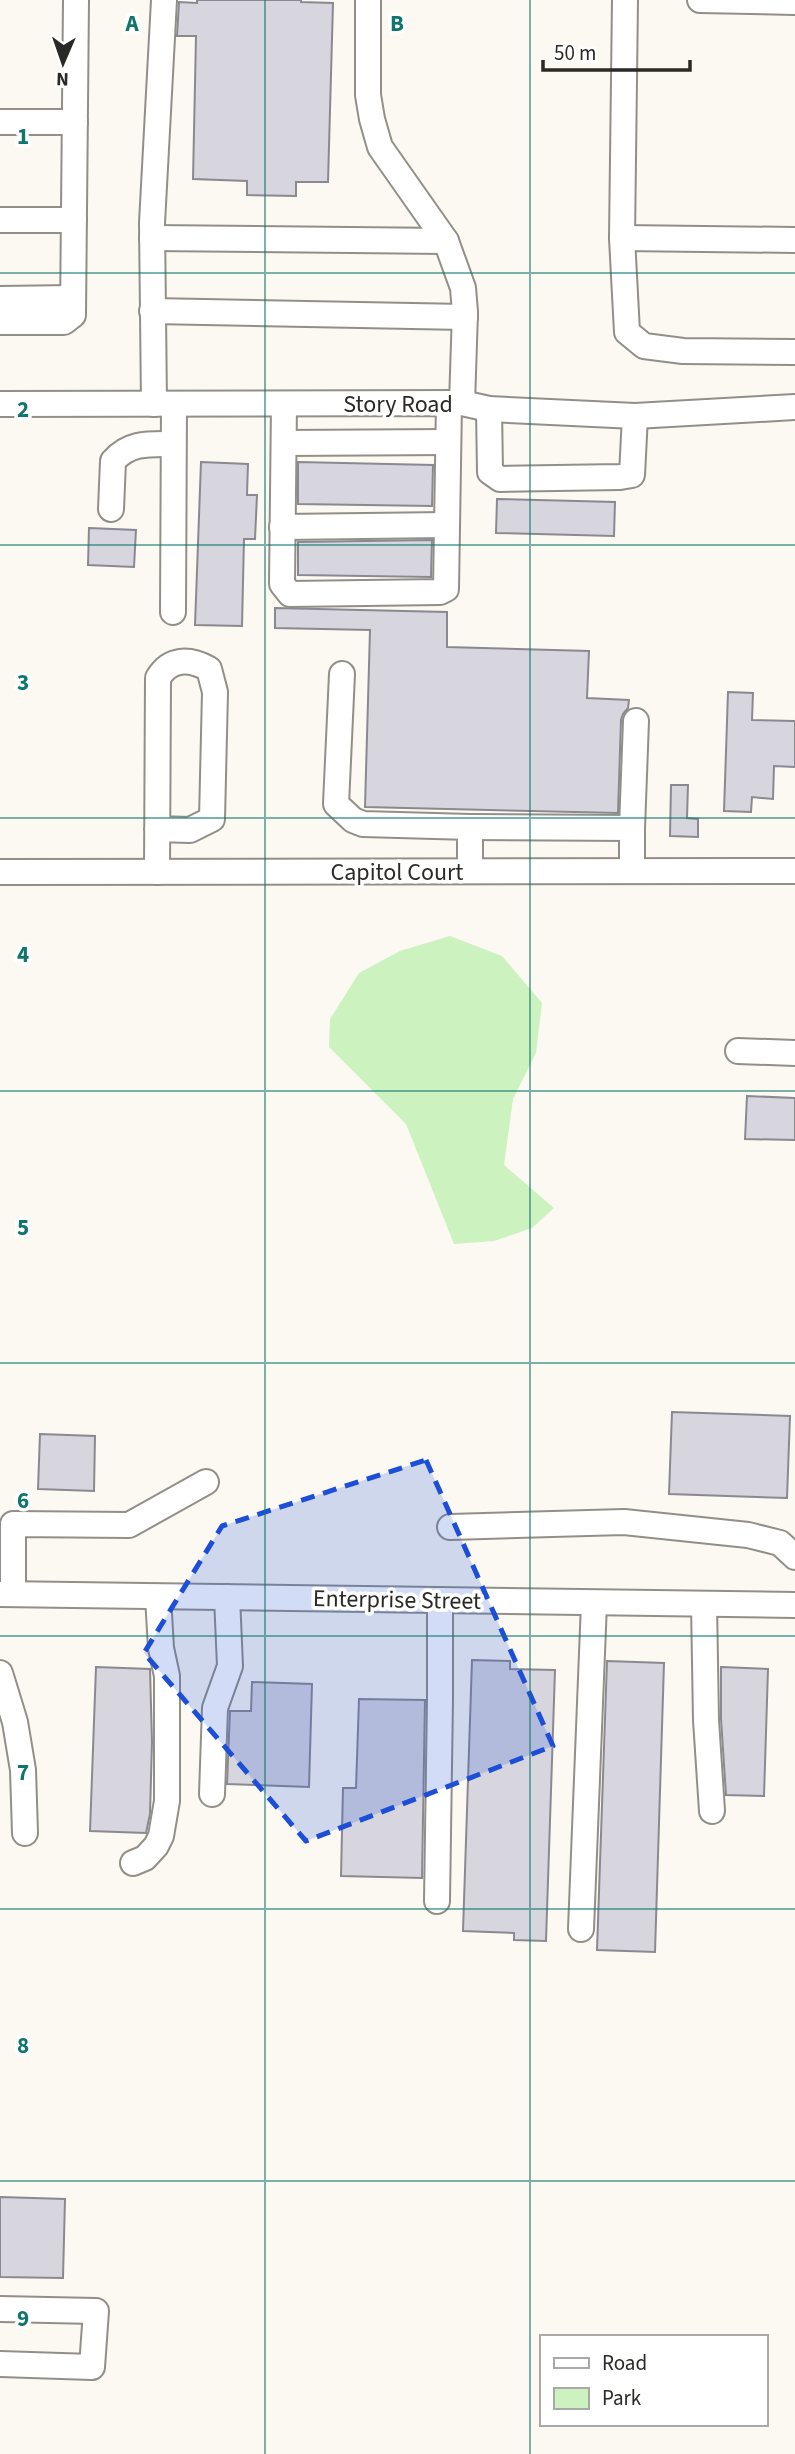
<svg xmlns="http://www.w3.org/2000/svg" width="795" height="2454" font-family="'Source Sans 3',sans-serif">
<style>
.green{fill:#cbf2bf}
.building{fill:#d7d6de;stroke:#8a8990;stroke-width:2}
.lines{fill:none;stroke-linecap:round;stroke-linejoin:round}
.minor-casing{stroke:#918f88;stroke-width:28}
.minor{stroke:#fff;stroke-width:24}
.marked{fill:#1d4ed8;fill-opacity:0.2;stroke:#1d4ed8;stroke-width:5;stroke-dasharray:14 9;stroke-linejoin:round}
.grid{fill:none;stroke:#0f766e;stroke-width:2;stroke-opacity:0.55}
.labels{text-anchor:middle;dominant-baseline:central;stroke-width:7;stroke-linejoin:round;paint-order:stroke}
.street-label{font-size:24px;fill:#2a2926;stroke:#fff}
.grid-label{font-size:23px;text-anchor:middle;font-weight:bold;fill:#0f766e;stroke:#fff;stroke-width:7;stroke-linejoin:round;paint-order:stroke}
</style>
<rect width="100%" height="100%" fill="#fbf9f2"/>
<polygon class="green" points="450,936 502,956 542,1003 536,1053 513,1099 504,1165 554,1208 532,1228 494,1241 454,1244 406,1124 329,1047 330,1019 359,973 400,951"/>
<g class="building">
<polygon points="197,0 301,0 301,2 333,3 328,182 296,182 296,196 247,195 247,181 193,179 196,36 177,36 179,2 197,3"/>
<polygon points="201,462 248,464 247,495 257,495 255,539 244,539 242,626 195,625"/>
<polygon points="298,462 433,465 432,506 298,504"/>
<polygon points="497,499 615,502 614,536 496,533"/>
<polygon points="89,528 136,530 134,567 88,565"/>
<polygon points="432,540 431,577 298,575 298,542"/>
<polygon points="275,608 447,612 447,647 589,651 587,698 629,700 628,708 623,714 621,720 618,813 365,807 370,630 275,628"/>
<polygon points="728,692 753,693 752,720 795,721 795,767 774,766 773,799 752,797 751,812 724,811"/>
<polygon points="671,785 688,785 687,818 698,819 698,837 670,836"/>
<polygon points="747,1096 795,1098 795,1140 745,1139"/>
<polygon points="672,1412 790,1416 787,1498 669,1494"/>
<polygon points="40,1434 95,1436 94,1491 38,1489"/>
<polygon points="472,1660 510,1661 510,1669 555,1670 546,1941 514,1940 514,1933 463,1931"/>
<polygon points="607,1661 664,1663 655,1952 597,1950"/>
<polygon points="96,1667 150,1669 152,1742 150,1814 146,1833 90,1831"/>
<polygon points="721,1667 768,1669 764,1796 726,1795 721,1719"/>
<polygon points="252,1682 312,1684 309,1787 227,1784 230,1711 251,1711"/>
<polygon points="359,1699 425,1700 422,1878 341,1876 343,1788 356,1788"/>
<polygon points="0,2197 65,2199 63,2278 0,2277"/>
</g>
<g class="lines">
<defs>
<g id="minor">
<polyline points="368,0 368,95 372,119 380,147 446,241 463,288 465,312 462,403"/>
<polyline points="625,0 622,238 627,332 644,346 683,351 795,352"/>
<polyline points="700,0 795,2"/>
<polyline points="0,122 75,122"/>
<polyline points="0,220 74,220"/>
<polyline points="152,238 446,241"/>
<polyline points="622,238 795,240"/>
<polyline points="0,299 73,298"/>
<polyline points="152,311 465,317"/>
<polyline points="0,322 64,322 73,315 76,0"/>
<polyline points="0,404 462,403 489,409 635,416 795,407"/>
<polyline points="154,404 152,223 164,0"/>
<polyline points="284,404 282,584 290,594 440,592 446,589 449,403"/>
<polyline points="489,409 490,472 500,479 620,477 632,475 635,416"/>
<polyline points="284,443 448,442"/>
<path d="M111,509L113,461C130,442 149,444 173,444"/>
<polyline points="282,527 447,525"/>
<polyline points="173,612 174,404"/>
<polyline points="342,674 336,804 353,820 363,824 470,827 470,871"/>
<polyline points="470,827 632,828 632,871"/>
<polyline points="632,828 636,721"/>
<polyline points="0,872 795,871"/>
<path d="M157,872L158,678C170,658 189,658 209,669L215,692L212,819L190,830L157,829"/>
<polyline points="738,1051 795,1053"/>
<polyline points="450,1527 624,1522 748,1535 780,1543 795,1557"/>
<polyline points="0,1594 795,1605"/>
<polyline points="13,1594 13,1524 129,1525 206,1482"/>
<polyline points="704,1604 706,1720 712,1811"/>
<polyline points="0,1673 15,1722 23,1770 25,1833"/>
<polyline points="212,1794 215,1708 230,1666 227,1597"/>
<polyline points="133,1863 145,1858 156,1846 161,1836 167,1801 167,1676 161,1648 158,1597"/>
<polyline points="437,1901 440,1699 440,1600"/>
<polyline points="581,1929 594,1603"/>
<polyline points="0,2309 96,2311 92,2367 0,2364"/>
</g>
</defs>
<use href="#minor" class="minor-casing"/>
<use href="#minor" class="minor"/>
</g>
<path class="marked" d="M426,1460L553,1746L306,1841L144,1653L222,1526Z"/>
<path class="grid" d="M265,0V2454M530,0V2454M0,273H795M0,545H795M0,818H795M0,1091H795M0,1363H795M0,1636H795M0,1909H795M0,2181H795"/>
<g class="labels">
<g class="street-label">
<text x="398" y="404">Story Road</text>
<text x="397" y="872">Capitol Court</text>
<text transform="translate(397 1600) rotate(1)">Enterprise Street</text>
</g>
</g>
<g class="grid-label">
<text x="132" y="31">A</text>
<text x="397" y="31">B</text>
<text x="23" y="144">1</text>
<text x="23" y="417">2</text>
<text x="23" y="690">3</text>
<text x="23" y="962">4</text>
<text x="23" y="1235">5</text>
<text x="23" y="1508">6</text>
<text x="23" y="1780">7</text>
<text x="23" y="2053">8</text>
<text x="23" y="2326">9</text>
</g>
<rect x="540" y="2335" width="228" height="91" fill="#ffffff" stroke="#aaa9a8" stroke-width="2"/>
<rect x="554" y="2358" width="35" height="10" fill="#ffffff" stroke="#aaa9a8" stroke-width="2"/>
<text x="602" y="2370" font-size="21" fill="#2a2926">Road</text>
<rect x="554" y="2388" width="35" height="21" fill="#cbf2bf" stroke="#aaa9a8" stroke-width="2"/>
<text x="602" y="2405" font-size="21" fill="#2a2926">Park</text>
<g transform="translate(63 63) rotate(182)" stroke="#ffffff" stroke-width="5" paint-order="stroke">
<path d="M0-5L12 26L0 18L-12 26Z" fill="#2a2926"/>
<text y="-10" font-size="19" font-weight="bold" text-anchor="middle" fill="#2a2926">N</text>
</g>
<path d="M543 60v10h147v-10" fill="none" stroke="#2a2926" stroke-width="3.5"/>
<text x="554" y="60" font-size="21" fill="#2a2926" stroke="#ffffff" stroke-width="5" paint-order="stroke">50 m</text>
</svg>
